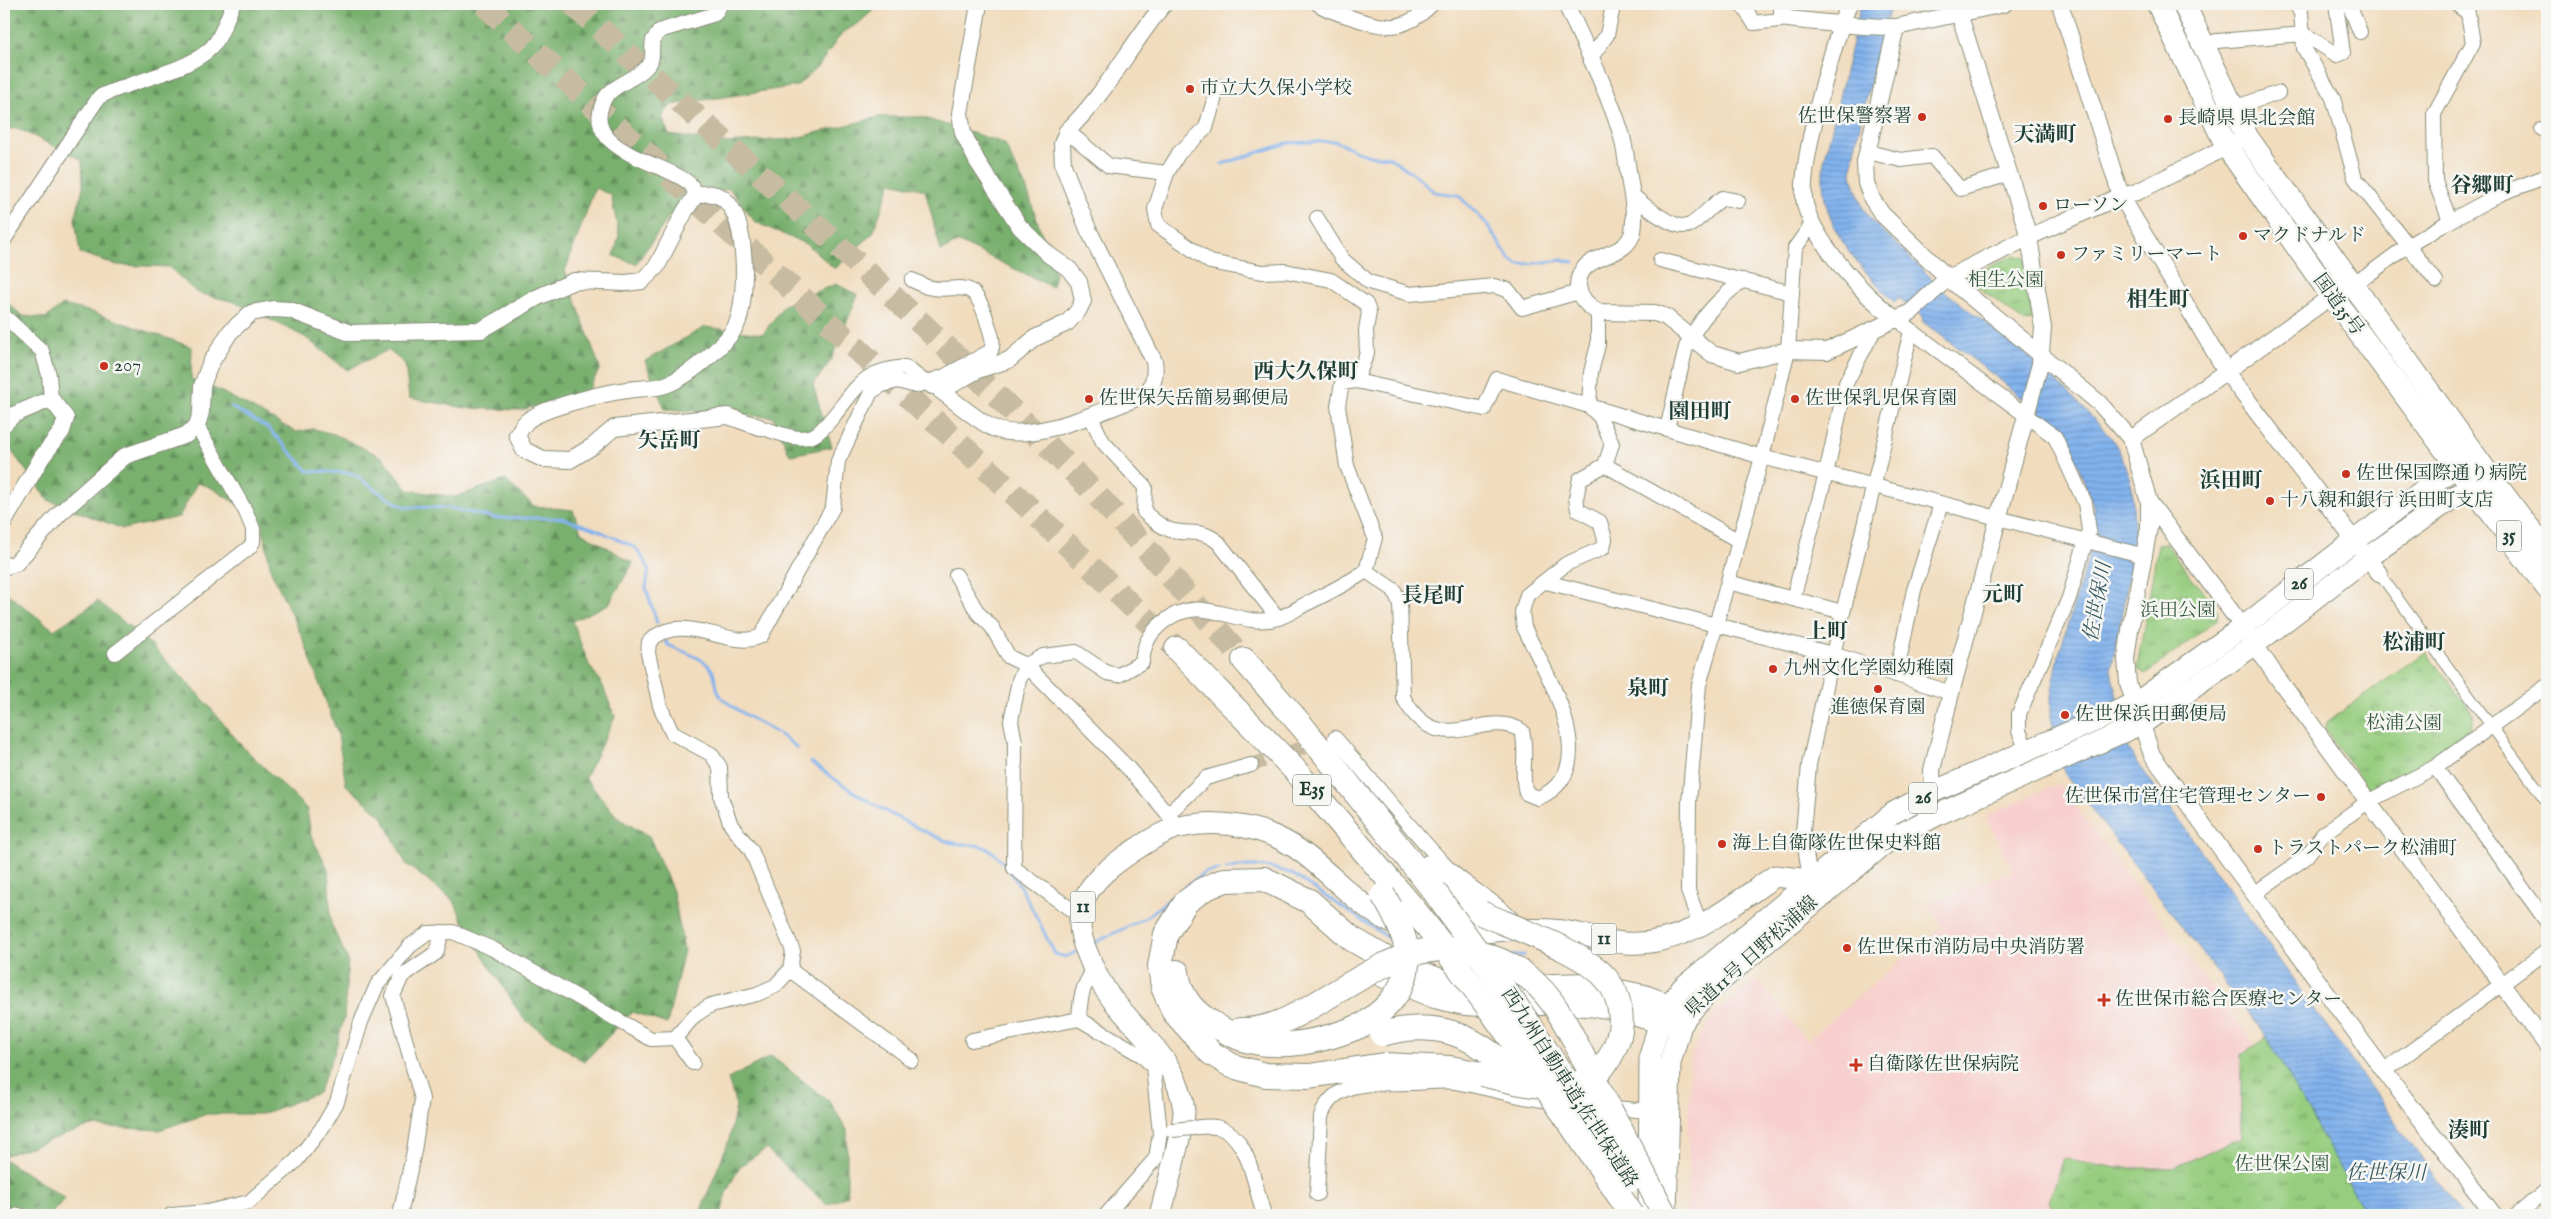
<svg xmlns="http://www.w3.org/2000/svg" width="2551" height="1219" font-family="'IM FELL English','Noto Serif JP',serif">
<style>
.built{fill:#f7d0cd}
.grass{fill:url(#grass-tufts);stroke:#5b855a}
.forest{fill:url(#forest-firs);stroke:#4c7651}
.water{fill:url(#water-rules);stroke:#507890}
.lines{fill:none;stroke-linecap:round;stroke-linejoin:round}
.stream{stroke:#82b2ed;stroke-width:3}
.minor-tunnel{stroke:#c7bca2;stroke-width:14;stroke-dasharray:14 7;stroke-linecap:butt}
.motorway-tunnel{stroke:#c7bca2;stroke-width:24;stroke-dasharray:24 12;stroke-linecap:butt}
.pedestrian-casing{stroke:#888c78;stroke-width:12}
.minor-casing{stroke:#888c78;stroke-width:16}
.tertiary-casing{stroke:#888c78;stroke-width:18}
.primary-casing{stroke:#888c78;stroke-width:23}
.trunk-casing{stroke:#888c78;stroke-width:24}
.motorway-casing{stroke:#888c78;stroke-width:26}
.pedestrian{stroke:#fff;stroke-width:10}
.minor{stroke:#fff;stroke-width:14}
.tertiary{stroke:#fff;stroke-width:16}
.primary{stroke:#fff;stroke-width:21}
.trunk{stroke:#fff;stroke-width:22}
.motorway{stroke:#fff;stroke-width:24}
.minor-bridge-casing{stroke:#888c78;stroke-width:16;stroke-linecap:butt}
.motorway-bridge-casing{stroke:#888c78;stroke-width:26;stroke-linecap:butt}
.minor-bridge{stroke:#fff;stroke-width:14}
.motorway-bridge{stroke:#fff;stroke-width:24}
.poi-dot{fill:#c8321e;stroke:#f6f6f2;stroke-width:2}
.labels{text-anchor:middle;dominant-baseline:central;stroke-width:5;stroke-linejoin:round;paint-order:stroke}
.shield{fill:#f6f6f2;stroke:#60746d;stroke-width:1}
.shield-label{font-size:18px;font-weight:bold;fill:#1f3d34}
.poi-label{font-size:19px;fill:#1f3d34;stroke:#f6f6f2;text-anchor:start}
.park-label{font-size:19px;fill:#375a43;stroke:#f6f6f2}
.street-label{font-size:19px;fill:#1f3d34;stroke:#f6f6f2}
.water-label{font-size:20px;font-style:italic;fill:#385a62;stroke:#f6f6f2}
.quarter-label{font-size:21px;font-weight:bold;fill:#1f3d34;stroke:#f6f6f2}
</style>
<defs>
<pattern id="grass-tufts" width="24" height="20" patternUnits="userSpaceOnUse" patternTransform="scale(1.25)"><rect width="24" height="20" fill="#97cd7f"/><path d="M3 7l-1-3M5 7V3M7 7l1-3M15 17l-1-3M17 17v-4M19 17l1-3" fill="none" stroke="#7ba869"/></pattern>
<pattern id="forest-firs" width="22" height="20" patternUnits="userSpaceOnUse" patternTransform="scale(1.25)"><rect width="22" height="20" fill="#79b06e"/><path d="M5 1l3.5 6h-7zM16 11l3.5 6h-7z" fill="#63905b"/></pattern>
<pattern id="water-rules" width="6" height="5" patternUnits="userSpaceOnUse" patternTransform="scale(1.25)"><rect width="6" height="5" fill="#82b2ed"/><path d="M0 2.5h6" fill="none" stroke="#6a92c1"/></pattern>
</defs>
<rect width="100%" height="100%" fill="#f6f6f2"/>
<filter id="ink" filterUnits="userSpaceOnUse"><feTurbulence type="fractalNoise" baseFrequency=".02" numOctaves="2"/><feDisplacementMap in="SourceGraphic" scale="10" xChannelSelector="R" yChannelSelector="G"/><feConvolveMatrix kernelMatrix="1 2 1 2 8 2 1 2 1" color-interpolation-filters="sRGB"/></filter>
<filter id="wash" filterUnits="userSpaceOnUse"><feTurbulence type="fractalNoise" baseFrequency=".0096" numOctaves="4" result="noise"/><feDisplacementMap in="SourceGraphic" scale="20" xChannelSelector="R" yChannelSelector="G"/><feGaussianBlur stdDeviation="1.12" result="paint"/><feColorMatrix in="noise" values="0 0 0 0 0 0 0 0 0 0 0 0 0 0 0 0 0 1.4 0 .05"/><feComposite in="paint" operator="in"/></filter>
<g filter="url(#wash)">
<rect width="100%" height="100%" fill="#f1dcbd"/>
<polygon class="built" points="2058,783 2255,1045 2241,1055 2241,1138 2173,1168 2116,1168 2064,1158 2049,1202 2057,1215 1687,1215 1690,1059 1695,1047 1713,1014 1756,979 1807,1040 1942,926 1928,904 2012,871 1986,816"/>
<g class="grass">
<polygon points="2014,255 2025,258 2032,320 2024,322 1972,282 1973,274"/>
<polygon points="2165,543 2218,611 2217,620 2145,675 2137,668 2158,544"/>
<polygon points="2426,652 2474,714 2471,727 2429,761 2377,789 2368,789 2325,729 2327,722"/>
<polygon points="2267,1037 2367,1215 2057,1215 2049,1202 2064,1158 2116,1168 2173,1168 2241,1138 2241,1055"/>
</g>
<g class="forest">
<polygon points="4,4 880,4 859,23 842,33 819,65 797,86 671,105 662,117 669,135 725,143 792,139 879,117 921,117 1004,143 1027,190 1055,273 1052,287 959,242 941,251 925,190 891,182 873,233 835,269 808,245 755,222 729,188 672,213 636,264 614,256 619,235 611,195 595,188 565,271 600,368 587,393 521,410 466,408 409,398 405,364 388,350 347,370 305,337 235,302 197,293 169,267 117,265 80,253 75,219 83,187 82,160 17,128 4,130"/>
<polygon points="836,284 858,295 831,360 813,385 832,447 790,455 773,417 665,409 645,361 705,327 763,334 784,305"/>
<polygon points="4,299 22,316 46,318 63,305 92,312 192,347 191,379 222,392 296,432 313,429 334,434 382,457 408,490 455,497 505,480 534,506 573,510 581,532 633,563 609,604 572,621 589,665 602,684 615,717 585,778 619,819 649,836 673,891 684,950 667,1024 632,1012 584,1062 523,1018 468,932 454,901 406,864 382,816 346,785 338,735 304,641 271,571 261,519 210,487 197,483 179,517 123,529 48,500 10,449 4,427"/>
<polygon points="4,591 54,630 98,601 148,642 204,700 242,746 307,809 311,836 328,868 331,924 348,960 344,1019 334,1054 318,1093 262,1114 207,1114 159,1130 91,1126 4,1156"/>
<polygon points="771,1056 830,1102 847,1130 847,1196 827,1205 766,1149 740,1166 726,1193 721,1215 699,1215 729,1140 736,1106 728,1079"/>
<polygon points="4,1159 65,1198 50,1215 10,1215 4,1212"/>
</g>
<path class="water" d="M1861,4H1895L1889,12L1879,44L1853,156L1852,177L1863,208L1874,223L1948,294L2031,358L2071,395L2111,437L2121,454L2132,486L2135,544L2111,670L2128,749L2462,1215H2367L2267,1037L2066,776L2051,718V695L2060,650L2091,548L2094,508L2075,457L2058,436L2060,432L1999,379L1923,322L1922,316L1899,298L1894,302C1855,261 1816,223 1824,162Z"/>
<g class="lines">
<g class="stream">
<polyline points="1222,164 1288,143 1335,141 1366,155 1389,157 1417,176 1434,192 1458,195 1486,223 1509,258 1518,265 1563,260 1574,262"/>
<polyline points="231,407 268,428 308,471 352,473 389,499 405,507 449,508 495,518 562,518 598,530 636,548 649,568 646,588 657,623"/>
<path d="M666,641L668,645C680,651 707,658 713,672C716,679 716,691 721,697C744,719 775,727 797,748"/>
<path d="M811,762C852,793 899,821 946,841C962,847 980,841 994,853C1020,877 1038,922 1055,954L1066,957L1076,952"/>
<path d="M1226,869C1250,864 1269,865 1292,874L1395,942"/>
<polyline points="1094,943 1145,918 1204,873 1219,870"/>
<polyline points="1512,956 1524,955"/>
</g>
</g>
</g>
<g filter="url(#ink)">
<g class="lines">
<polyline class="minor-tunnel" points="1251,765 1321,742"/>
<g class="motorway-tunnel">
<polyline points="484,4 1028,507 1177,649"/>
<path d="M573,4C743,160 917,313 1080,478C1137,536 1190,599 1244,660"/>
</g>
<defs>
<polyline id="pedestrian" points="2379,573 2547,802"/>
<g id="minor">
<path d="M1318,4C1327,10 1339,14 1350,17C1385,29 1404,33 1432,4"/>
<polyline points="1742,4 1754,23 1788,19"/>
<polyline points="2296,4 2301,13 2304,48 2333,98 2355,178 2436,281"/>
<polyline points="2349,4 2360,32"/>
<polyline points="2204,45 2217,41 2304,34 2337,55 2343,53 2336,4"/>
<polyline points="1590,59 1607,35 1612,11"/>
<polyline points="1218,86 1206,128 1179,153 1167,173 1155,209 1158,225 1210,262 1262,272 1285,271 1331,280 1366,304 1369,312 1366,330 1367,353 1356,381"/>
<polyline points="2233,108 2278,93"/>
<polyline points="2542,129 2547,128"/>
<polyline points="1067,131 1109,166 1167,173"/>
<polyline points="1868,152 1901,160 1932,156 1960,189 2009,174"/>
<path d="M696,195C695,192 693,188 691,185C669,162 576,153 605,98C613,84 639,79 650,63C654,57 651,47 653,40C655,37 658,34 659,31L715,14L721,4"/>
<path d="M1633,196C1644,205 1675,232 1690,225C1700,220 1711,205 1723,198L1738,201"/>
<polyline points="1317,218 1342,259 1369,282 1410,294 1494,286 1508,290 1522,308 1579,292"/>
<polyline points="2450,221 2435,181 2434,114 2473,43 2468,13 2456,4"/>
<path d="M4,240L99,97C130,80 196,71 216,42C223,31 228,16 233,4"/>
<polyline points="1660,260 1792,293"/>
<polyline points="2350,283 2368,275 2407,246 2450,221 2500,194 2547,176"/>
<polyline points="1598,312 1598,345 1591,372 1589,406 1762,457 2145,556"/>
<polyline points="4,316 42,351 49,375 51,399"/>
<polyline points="1905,326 2055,437 2085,503 2089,530 2069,598 2019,714 2019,731 2027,751"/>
<path d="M1090,415L1103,442L1145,487L1144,512C1152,519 1159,526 1170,530C1190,536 1198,527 1218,542L1278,618"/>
<path d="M759,427C774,431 796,442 812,436C819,434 827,424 832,418C858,387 861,371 905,367L932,387"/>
<path d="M1667,429L1686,347C1700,318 1718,300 1743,280"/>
<polyline points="1605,465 1739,541"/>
<polyline points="956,575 978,613 992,627 1009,657 1026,665 1128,768 1168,814"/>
<polyline points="1546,582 1716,625 1762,457 1788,350 1795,248 1813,223"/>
<polyline points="1728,582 1843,612"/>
<polyline points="1793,599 1826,474 1846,383 1874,330"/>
<polyline points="115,653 250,547 253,542 253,529 246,512 197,426"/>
<polyline points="1896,675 1914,590 1941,504"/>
<path d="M1335,738C1372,780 1407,825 1446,866C1468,889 1497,900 1516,924"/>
<polyline points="2435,767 2547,922"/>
<polyline points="1173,821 1168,814 1206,778 1251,765"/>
<polyline points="1810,880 1803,832 1809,765 1833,654 1911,331"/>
<polyline points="2254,894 2305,858 2324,833 2369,801 2435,767 2547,686"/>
<path d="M1080,916L1014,868L1015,742L1011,721L1019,680L1026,665L1043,656L1076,652L1107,673L1119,675L1142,662C1144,645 1148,635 1162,623C1203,589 1236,631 1278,618C1286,616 1295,610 1302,606C1324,595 1345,585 1366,571L1375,538L1347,466L1338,406L1342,383L1356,381L1484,409L1497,379L1589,406L1600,417L1612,444L1605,465L1580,479L1576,498L1578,510L1600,522L1605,539L1603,548L1566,564L1527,595L1522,612L1524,627C1544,672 1608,768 1538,798L1526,793C1520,773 1528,752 1522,731C1482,706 1439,764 1403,697L1400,604L1394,590L1366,571"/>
<polyline points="1701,927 1688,891 1689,803 1699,685 1716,625 1833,654 1951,693"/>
<polyline points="790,970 912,1060"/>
<path d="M1079,1019C1080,999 1082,986 1094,970"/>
<polyline points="675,1038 693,1063"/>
<polyline points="972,1040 1079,1019 1143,1056 1153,1067 1160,1133 1156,1158 1106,1215"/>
<polyline points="2384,1071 2547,951"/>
<polyline points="1604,1107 1648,1111"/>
<path d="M1193,1128C1200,1127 1209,1126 1216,1127C1249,1133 1254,1185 1263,1211"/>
<path d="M1317,1194L1321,1117C1333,1078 1376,1084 1410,1083C1424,1083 1441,1080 1456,1082C1491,1088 1522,1099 1558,1102"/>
<polyline points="18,1215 19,1215"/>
<path d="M171,1215L207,1212L249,1202L296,1161L322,1128L337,1102L361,1022L377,985L410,946L428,933L453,932L493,949L651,1039L675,1038L695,1015L711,1005L757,994L775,986L790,970L793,951L751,850L731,825L721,797L720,767L711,754L672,733L660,706L648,653L649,642C682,608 731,652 761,636L833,507L838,461L871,392L882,385L898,381L916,386L945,376L991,351C995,341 990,331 987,321C972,271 959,295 927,287C922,285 917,282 912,280"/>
<polyline points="400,1215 414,1151 422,1099 393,996 402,976 436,953 442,932"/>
<polyline points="2517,1215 2547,1190"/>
</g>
<g id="tertiary">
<path d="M979,4L960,113L963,133L977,161L1020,227L1049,255L1069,269L1079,282L1083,301L1078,311L1067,323L1035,338L1009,360L978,370L941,391C955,401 980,423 995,429C1033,444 1110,408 1147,394C1154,382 1156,374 1154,361L1088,229L1063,165L1062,144L1067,131C1106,94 1130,45 1164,4"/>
<path d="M1566,4C1585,46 1607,89 1621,133C1625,147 1627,164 1629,178C1632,195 1636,214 1633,231C1627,262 1578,250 1578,286C1579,298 1588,306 1598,312L1655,313L1666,317L1712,354L1739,362L1788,350L1827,351L1911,312L1948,278L2029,237L2121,196L2137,192L2236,142"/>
<path d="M1782,4V12L1788,19C1824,23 1860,27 1896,27L2004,4"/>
<path d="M1849,4C1834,39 1797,170 1805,204C1814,242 1865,297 1897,320"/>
<polyline points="2060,4 2121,196 2227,373 2379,573"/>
<polyline points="1896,27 1865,162 1866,183 1872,199 1882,214 1948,278 2099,403 2131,439 2149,502 2149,528 2130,630 2126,659 2128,683 2152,755 2384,1071 2494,1215"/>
<polyline points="4,424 13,415 51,399 66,418 62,431 42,457 4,522"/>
<polyline points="2131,439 2350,283"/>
<polyline points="2149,502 2243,627 2274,673 2547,1046"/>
<path d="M4,567L16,563L59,514L125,456L186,435L197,426L201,412L202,386L210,364L230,332L251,313L273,309L290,310L350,333L481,330L536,298L574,281L626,283L642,281L657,266L685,211L696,195C706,193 716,192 725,200C748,221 747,294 738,321C731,342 688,376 668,384C656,389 639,388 627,390C605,393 540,408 526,422C522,426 520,431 517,435L524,450L543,459L570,460L593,446L614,428L728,416L759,427"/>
<polyline points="1929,801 1933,792 1932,770 1951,693 2040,364 2043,328 2029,237 1959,13"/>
</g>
<g id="primary">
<path d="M1160,1215C1167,1190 1173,1164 1179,1139C1181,1130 1184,1120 1184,1111C1180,1063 1139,1034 1112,999C1102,986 1094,971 1088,955C1083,944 1079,929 1080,917C1082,887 1108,868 1130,853C1144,844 1164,830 1180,827C1222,818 1269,827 1303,853C1339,880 1372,923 1418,932C1458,940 1486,929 1524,929C1539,930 1555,929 1569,932C1588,935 1606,942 1625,943C1684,947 1728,908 1775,876L1810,880L1823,896"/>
<polyline points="1649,1215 1650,1056 1660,1021 1668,1006 1683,987 1893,813 1933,792 2136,703 2243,627 2356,539 2472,455"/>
<polyline points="1666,1215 1670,1063 1682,1021 1712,988 1889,840 1939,814 2143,723 2254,645 2368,557 2486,475"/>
</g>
<g id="trunk">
<polyline points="2158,4 2227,147 2331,295 2547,588"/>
<polyline points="2184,4 2247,137 2488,474 2547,552"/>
</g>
<g id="motorway">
<polyline points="1177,649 1294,769 1412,907"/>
<polyline points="1244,660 1302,726 1434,891"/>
<polyline points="1429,867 1447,887 1481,913"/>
<path d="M1177,972C1180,998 1194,1013 1215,1025C1225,1031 1238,1039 1250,1041C1288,1050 1330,1039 1365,1024"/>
<polyline points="1383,975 1435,996 1465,1003 1497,1005 1565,1002 1610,1006 1660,1021 1682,1021"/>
<path d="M1240,1030C1278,1031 1309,1007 1341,989"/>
<polyline points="1482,1074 1450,1068 1384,1065 1309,1076 1265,1075 1232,1066 1211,1053 1174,1012 1163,987 1160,966 1166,934 1186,902 1204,889 1225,880 1264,879 1309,901 1352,939 1397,965 1463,989 1586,985 1644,997 1668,1006 1682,1021"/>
</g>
</defs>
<use href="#pedestrian" class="pedestrian-casing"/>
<use href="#minor" class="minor-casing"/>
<use href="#tertiary" class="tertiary-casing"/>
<use href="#primary" class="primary-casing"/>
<use href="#trunk" class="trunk-casing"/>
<use href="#motorway" class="motorway-casing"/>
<use href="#pedestrian" class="pedestrian"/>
<use href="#minor" class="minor"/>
<use href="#tertiary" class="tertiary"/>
<use href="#primary" class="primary"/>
<use href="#trunk" class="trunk"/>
<use href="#motorway" class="motorway"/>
<defs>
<polyline id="minor-bridge" points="1172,1130 1193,1128"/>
<g id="motorway-bridge">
<polyline points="1434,891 1529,1024 1630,1180"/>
<path d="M1412,907C1491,1006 1562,1110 1632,1215"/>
<path d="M1481,913C1514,928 1588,953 1608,981C1620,996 1624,1021 1618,1039C1597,1105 1533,1087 1482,1074"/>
<path d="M1341,989C1364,976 1386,962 1412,954C1462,939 1520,959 1551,1001C1568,1024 1580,1052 1593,1077C1617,1123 1641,1169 1665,1215"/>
<path d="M1365,1024C1374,1017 1384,1010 1391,1001C1421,966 1404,929 1383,895"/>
<path d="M1382,1034C1442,1017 1482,1039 1524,1083"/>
</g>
</defs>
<use href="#minor-bridge" class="minor-bridge-casing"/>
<use href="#motorway-bridge" class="motorway-bridge-casing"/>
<use href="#minor-bridge" class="minor-bridge"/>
<use href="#motorway-bridge" class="motorway-bridge"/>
</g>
</g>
<g class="poi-dot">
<circle cx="1190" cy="89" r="5"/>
<circle cx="1922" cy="117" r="5"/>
<circle cx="2168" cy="119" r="5"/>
<circle cx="2043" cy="206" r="5"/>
<circle cx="2243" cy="236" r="5"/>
<circle cx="2061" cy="255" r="5"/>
<circle cx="104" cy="366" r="5"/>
<circle cx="1089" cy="399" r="5"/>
<circle cx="1795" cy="399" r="5"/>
<circle cx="2346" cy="474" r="5"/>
<circle cx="2270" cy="501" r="5"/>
<circle cx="1773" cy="669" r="5"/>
<circle cx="1878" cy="689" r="5"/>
<circle cx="2065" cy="715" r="5"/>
<circle cx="2321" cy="797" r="5"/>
<circle cx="1722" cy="844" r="5"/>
<circle cx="2258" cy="849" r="5"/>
<circle cx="1847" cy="948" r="5"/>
<path d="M2101.5 992.5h5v5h5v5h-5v5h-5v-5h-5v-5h5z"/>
<path d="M1853.5 1057.5h5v5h5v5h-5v5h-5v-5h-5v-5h5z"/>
</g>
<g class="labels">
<g class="shield">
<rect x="2496.5" y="520.5" width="25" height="31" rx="4"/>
<rect x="2285" y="568.5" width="28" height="31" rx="4"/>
<rect x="1293" y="774.5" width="38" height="31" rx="4"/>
<rect x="1909" y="782.5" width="28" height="31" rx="4"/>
<rect x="1070.5" y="891.5" width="25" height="31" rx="4"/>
<rect x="1591.5" y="923.5" width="25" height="31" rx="4"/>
</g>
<g class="shield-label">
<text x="2509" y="536">35</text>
<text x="2299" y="584">26</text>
<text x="1312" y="790">E35</text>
<text x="1923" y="798">26</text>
<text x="1083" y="907">11</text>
<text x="1604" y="939">11</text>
</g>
<g class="poi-label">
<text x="1200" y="89">市立大久保小学校</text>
<text x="1912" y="117" text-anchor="end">佐世保警察署</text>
<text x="2178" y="119">長崎県 県北会館</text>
<text x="2053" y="206">ローソン</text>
<text x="2253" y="236">マクドナルド</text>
<text x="2071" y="255">ファミリーマート</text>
<text x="114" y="366">207</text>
<text x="1099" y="399">佐世保矢岳簡易郵便局</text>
<text x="1805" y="399">佐世保乳児保育園</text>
<text x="2356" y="474">佐世保国際通り病院</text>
<text x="2280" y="501">十八親和銀行 浜田町支店</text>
<text x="1783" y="669">九州文化学園幼稚園</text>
<text x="1878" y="708" text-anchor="middle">進徳保育園</text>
<text x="2075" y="715">佐世保浜田郵便局</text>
<text x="2311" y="797" text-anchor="end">佐世保市営住宅管理センター</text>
<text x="1732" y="844">海上自衛隊佐世保史料館</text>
<text x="2268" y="849">トラストパーク松浦町</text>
<text x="1857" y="948">佐世保市消防局中央消防署</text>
<text x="2115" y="1000">佐世保市総合医療センター</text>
<text x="1867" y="1065">自衛隊佐世保病院</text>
</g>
<g class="park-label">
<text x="2006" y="281">相生公園</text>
<text x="2178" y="611">浜田公園</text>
<text x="2404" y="724">松浦公園</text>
<text x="2282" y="1165">佐世保公園</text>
</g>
<g class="street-label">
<text transform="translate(2338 305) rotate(54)">国道35号</text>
<text transform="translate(1752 957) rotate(-42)">県道11号 日野松浦線</text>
<text transform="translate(1569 1088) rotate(57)">西九州自動車道;佐世保道路</text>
</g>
<g class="water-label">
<text transform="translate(2098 602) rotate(-80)">佐世保川</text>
<text x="2386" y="1173">佐世保川</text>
</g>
<g class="quarter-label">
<text x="2045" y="135">天満町</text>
<text x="2482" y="186">谷郷町</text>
<text x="2158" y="300">相生町</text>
<text x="1306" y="372">西大久保町</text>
<text x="1700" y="412">園田町</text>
<text x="669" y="441">矢岳町</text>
<text x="2231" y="481">浜田町</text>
<text x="2003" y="595">元町</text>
<text x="1433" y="596">長尾町</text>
<text x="1827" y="632">上町</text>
<text x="2414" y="643">松浦町</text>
<text x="1648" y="689">泉町</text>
<text x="2469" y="1131">湊町</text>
</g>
</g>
<rect width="2551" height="1219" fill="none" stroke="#f6f6f2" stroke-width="20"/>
</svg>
